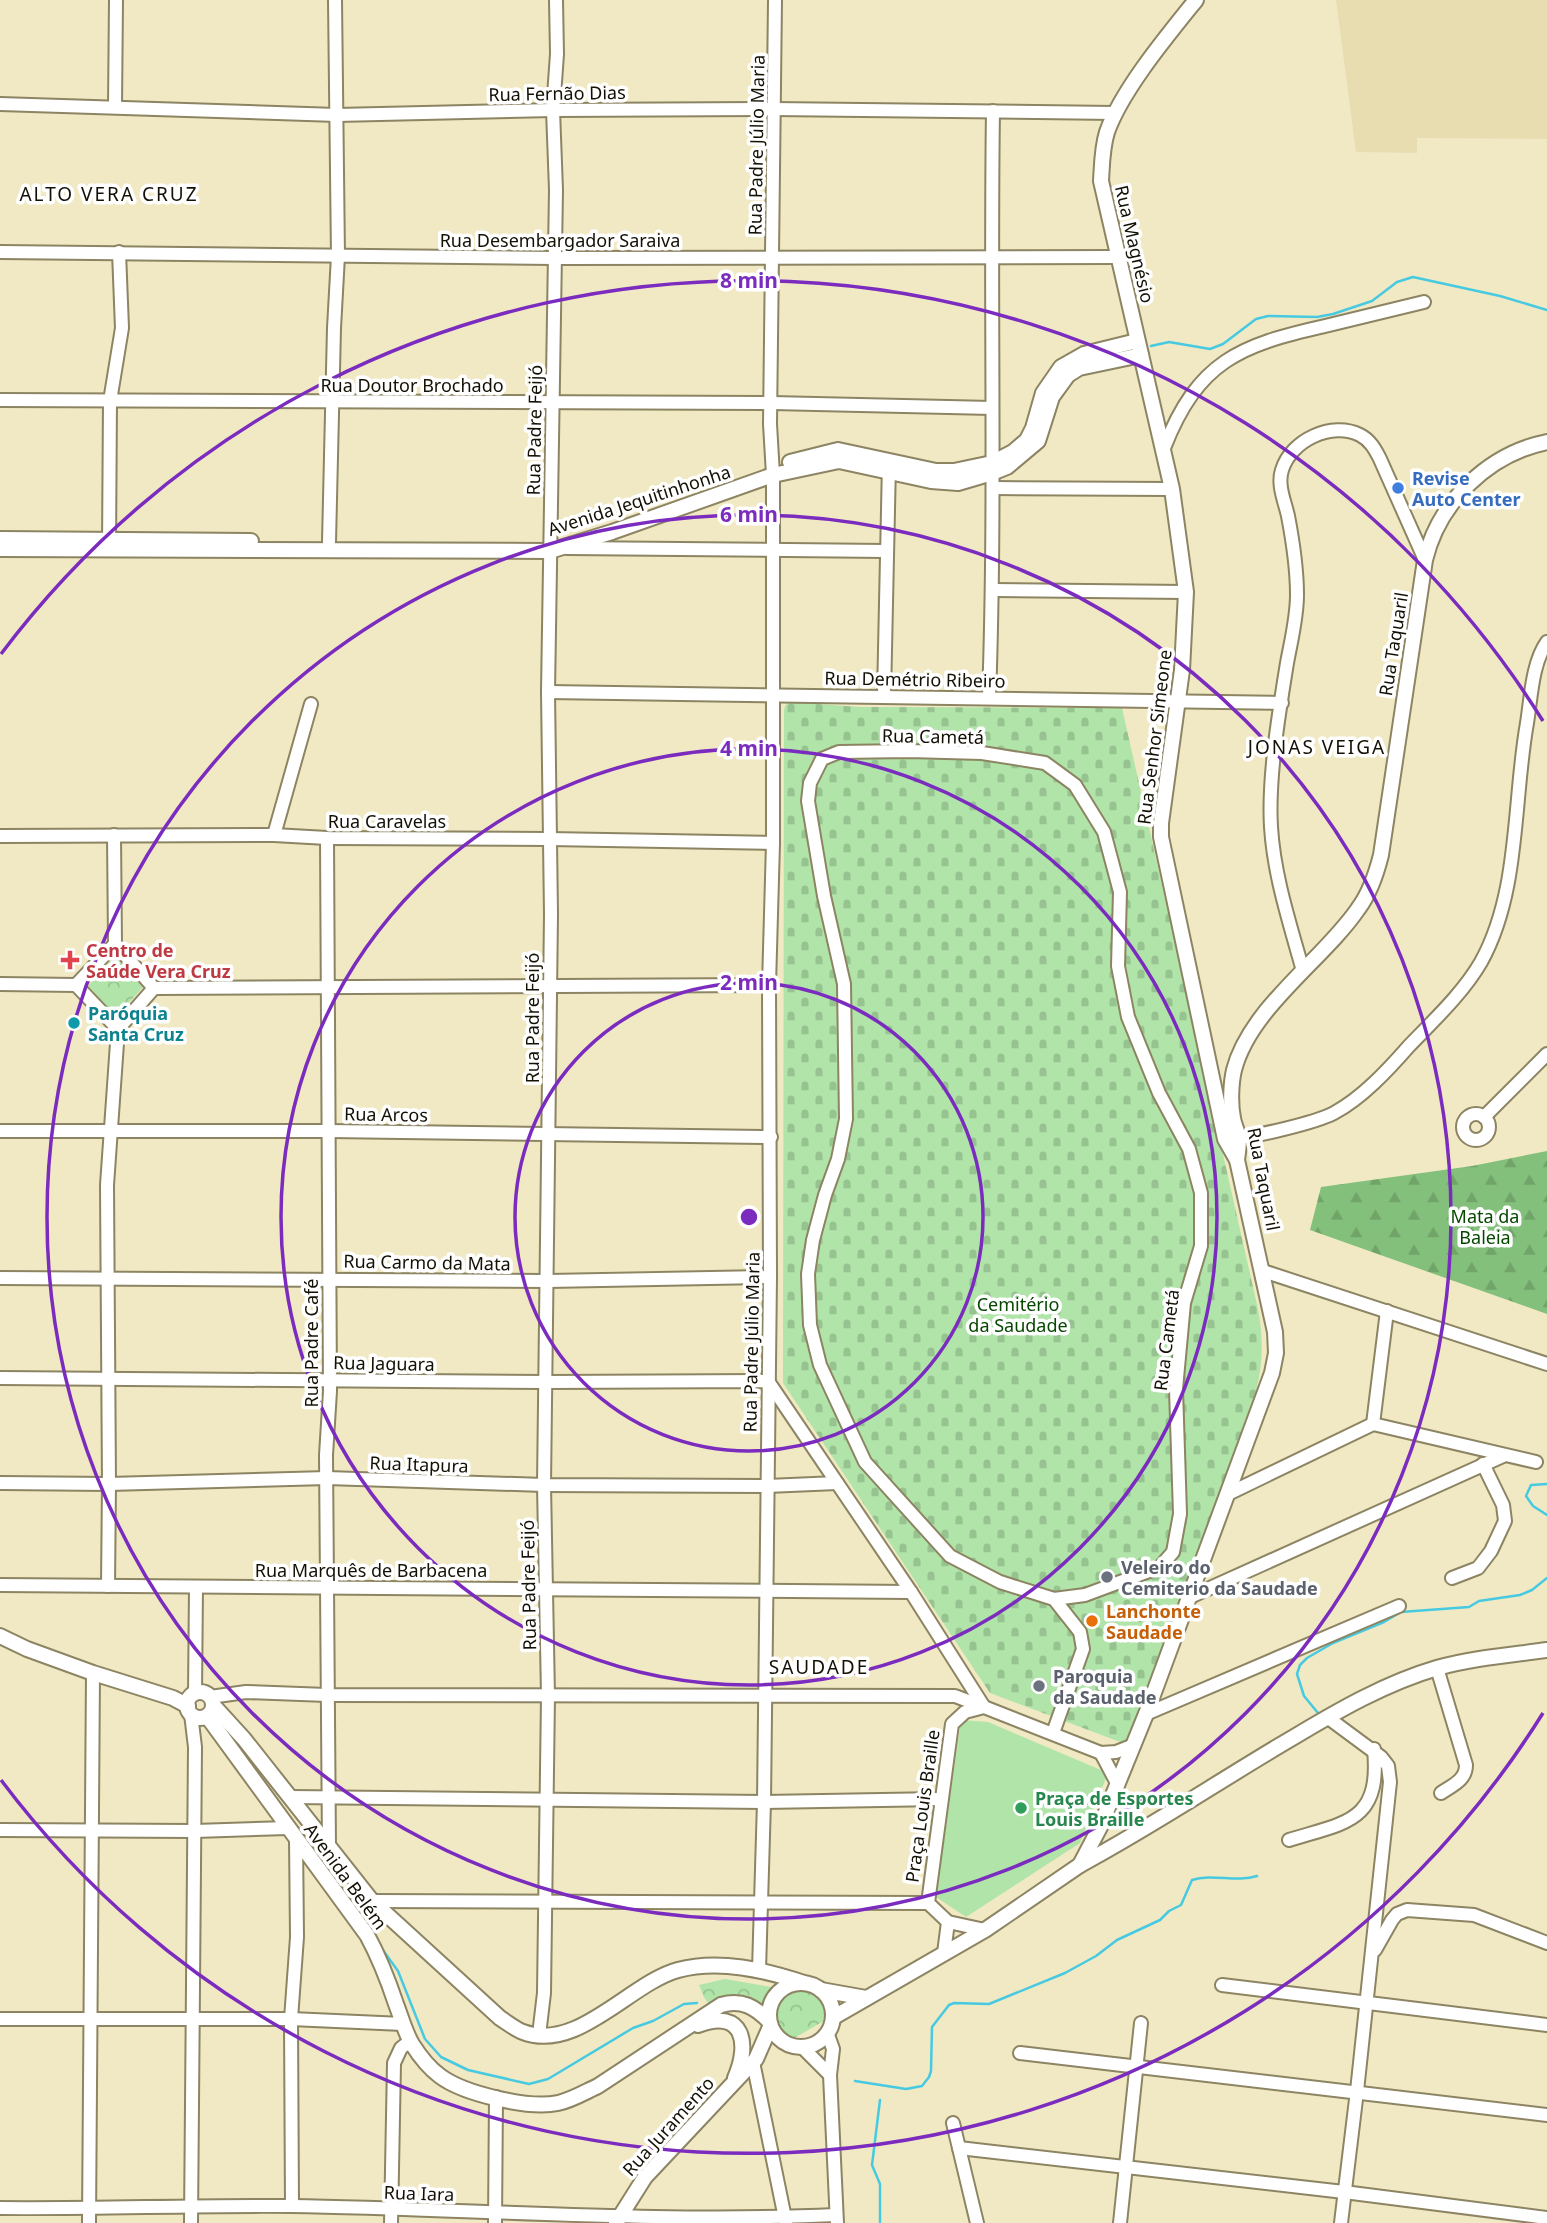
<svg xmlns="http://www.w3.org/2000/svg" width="1547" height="2223" font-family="'Noto Sans',sans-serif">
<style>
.built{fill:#e7ddb1}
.grass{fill:#b0e4a9}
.forest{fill:url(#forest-firs)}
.cemetery{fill:url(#cemetery-stones)}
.park{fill:url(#park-crowns)}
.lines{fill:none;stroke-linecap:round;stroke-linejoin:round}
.stream{stroke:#47cae1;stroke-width:2.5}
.minor-casing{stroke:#8c8462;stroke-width:16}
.tertiary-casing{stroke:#8c8462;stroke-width:18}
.minor{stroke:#fff;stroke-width:12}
.tertiary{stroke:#fff;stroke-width:14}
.ring{fill:none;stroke:#7b2cbf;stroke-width:3.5}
.shop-dot{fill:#3f7fe0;stroke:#fff;stroke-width:2.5}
.health-dot{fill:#e0444e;stroke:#fff;stroke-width:2.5}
.culture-dot{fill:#0f9aa8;stroke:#fff;stroke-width:2.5}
.worship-dot{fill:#6b7280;stroke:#fff;stroke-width:2.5}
.food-dot{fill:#e8710a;stroke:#fff;stroke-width:2.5}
.leisure-dot{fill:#2e9e5b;stroke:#fff;stroke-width:2.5}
.labels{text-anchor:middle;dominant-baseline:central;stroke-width:7;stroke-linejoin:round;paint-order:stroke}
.street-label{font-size:18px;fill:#131004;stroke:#fff}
.shop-label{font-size:18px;font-weight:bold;fill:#366cbe;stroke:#fff;text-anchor:start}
.health-label{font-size:18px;font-weight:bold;fill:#be3a42;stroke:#fff;text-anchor:start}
.culture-label{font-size:18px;font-weight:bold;fill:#0d838f;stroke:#fff;text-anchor:start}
.park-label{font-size:18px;fill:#074800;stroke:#fff}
.worship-label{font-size:18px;font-weight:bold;fill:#5b616d;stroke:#fff;text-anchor:start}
.food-label{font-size:18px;font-weight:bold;fill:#c56008;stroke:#fff;text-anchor:start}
.leisure-label{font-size:18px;font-weight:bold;fill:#27864d;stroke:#fff;text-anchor:start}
.neighbourhood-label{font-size:19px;letter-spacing:2px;fill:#131004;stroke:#fff}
.centre{fill:#7b2cbf;stroke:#fff;stroke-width:3.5}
.ring-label{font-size:21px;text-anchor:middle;font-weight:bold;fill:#7b2cbf;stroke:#fff;stroke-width:7;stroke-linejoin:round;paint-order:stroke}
</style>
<defs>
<pattern id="forest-firs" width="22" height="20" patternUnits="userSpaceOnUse" patternTransform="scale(1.75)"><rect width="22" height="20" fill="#83c07b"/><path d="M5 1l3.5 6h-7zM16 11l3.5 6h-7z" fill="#70a469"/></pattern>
<pattern id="cemetery-stones" width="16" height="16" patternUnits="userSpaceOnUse" patternTransform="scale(1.75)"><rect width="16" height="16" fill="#b0e4a9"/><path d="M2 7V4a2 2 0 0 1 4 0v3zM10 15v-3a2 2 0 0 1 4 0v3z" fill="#96c390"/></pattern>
<pattern id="park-crowns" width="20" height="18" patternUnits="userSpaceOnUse" patternTransform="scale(1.75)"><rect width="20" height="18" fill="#b0e4a9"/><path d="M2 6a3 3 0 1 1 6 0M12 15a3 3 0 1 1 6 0" fill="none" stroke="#96c390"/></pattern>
</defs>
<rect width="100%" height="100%" fill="#f1e9c4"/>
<polygon class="built" points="1336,0 1547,0 1547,139 1417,138 1417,153 1356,152"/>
<polygon class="grass" points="961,1720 988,1722 1108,1773 1080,1843 966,1917 936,1897"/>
<polygon class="forest" points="1547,1151 1547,1314 1310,1230 1321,1187 1472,1166"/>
<path class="cemetery" d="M789,702L860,707L1122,708L1258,1309C1267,1357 1259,1386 1244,1431L1128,1745L990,1693L783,1383L784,710L785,706Z"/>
<g class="park">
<polygon points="115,956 143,987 117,1016 88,986"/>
<polygon points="725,1979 777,1988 769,1997 766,2012 711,2006 705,1999 699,1985"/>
<path d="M802,1986C821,1988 827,1999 831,2017L789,2041C762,2023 771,1990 802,1986Z"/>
</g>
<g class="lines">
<g class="stream">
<polyline points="1151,346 1169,342 1210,349 1223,344 1256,319 1268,316 1317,317 1333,314 1372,301 1397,282 1413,277 1500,296 1547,310"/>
<polyline points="1547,1484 1531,1485 1526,1496 1533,1506 1547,1515"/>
<polyline points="1318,1713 1304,1696 1297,1674 1300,1665 1307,1658 1333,1643 1384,1622 1401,1612 1469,1607 1479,1601 1520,1595 1532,1590 1547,1578"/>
<polyline points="380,1946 398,1971 425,2039 441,2057 468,2070 529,2084 548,2079 633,2028 653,2021 684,2004 697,2003"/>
<path d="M855,2081L906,2089L922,2086L929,2077L931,2071L932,2027L949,2005L954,2003L989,2004L1065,1973L1096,1956L1117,1940L1160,1920L1169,1911L1181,1905L1192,1880C1213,1873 1236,1883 1257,1876"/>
<polyline points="880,2223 880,2184 872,2165 880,2100"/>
</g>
<defs>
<g id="minor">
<polyline points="0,104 337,115 553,110 773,109 1115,113"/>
<polyline points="115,107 116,0"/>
<polyline points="0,252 554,258 1119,257"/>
<polyline points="0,400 772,403 992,408"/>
<path d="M1164,448C1198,361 1240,345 1325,326C1358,318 1391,310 1424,302"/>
<polyline points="993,488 1172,489"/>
<polyline points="329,542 334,328 338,256 335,0"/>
<polyline points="567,548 886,551"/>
<polyline points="109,549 110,401 122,328 119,252"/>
<polyline points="993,590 1186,592"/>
<polyline points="548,692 1282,703"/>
<polyline points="884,697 889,463"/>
<path d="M989,698C996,503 990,307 993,111"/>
<polyline points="114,835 115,944"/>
<polyline points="274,835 311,704"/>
<polyline points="0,836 274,835 327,838 549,839 773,843"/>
<polyline points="327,838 330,1391 326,1455 329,1848"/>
<polygon points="115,944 154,988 118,1029 76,985"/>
<path d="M1303,971C1290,924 1274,876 1271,827C1268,778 1279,712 1287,663C1291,641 1297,618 1297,595C1297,569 1293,542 1288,516C1285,502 1277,485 1282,470C1291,440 1332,421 1360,435C1370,440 1375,449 1380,459L1425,560"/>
<polyline points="0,984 76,985"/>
<polyline points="154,988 769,985"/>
<circle cx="1476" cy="1127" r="13"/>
<polyline points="1484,1117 1547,1054"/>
<polyline points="0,1131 330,1131 771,1137"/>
<path d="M1231,1139C1254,1137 1315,1123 1334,1113C1362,1098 1388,1070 1409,1046C1434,1020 1463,993 1481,962C1520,892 1513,801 1527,723C1531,698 1532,663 1547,642"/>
<polyline points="1263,1271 1547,1364"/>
<polyline points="0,1278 548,1281 770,1277"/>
<polyline points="0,1378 546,1382 768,1381 911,1592 984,1707"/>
<polyline points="1373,1424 1387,1311"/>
<polyline points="0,1483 109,1484 327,1478 544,1485 767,1486 837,1483"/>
<polyline points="1230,1493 1373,1424 1536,1462"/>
<polyline points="1452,1578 1478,1568 1491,1551 1505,1521 1503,1505 1483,1464"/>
<polyline points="0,1585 911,1592"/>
<polyline points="108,1586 109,1484 107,1185 118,1029"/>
<polyline points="1190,1597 1503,1456"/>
<path d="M1437,1668L1466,1765C1466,1780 1453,1785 1441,1793"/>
<polyline points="195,1694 196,1587"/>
<polyline points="210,1697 246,1692 327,1695 955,1696 984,1707"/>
<polyline points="191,1714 195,1747 191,2223"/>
<polyline points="1146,1714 1399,1606"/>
<polyline points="1327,1717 1381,1757 1388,1766 1390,1782 1357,2091 1341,2223"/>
<polyline points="1053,1733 1083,1649 1080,1632 1054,1599 1000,1582 950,1556 865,1462 820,1365 810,1325 808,1274 813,1240 825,1195 838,1159 846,1119 844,984 824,896 808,801 810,783 822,759 839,752 909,751 982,753 1045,763 1075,785 1104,832 1120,892 1118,966 1128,1017 1159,1093 1189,1149 1201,1193 1201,1246 1184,1303 1176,1389 1180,1514 1173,1552 1160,1567 1085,1595 1054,1599"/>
<polyline points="1101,1753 1118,1785"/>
<polyline points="291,1797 764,1802 941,1799"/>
<polyline points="0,1830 195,1831 288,1828"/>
<path d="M1289,1840C1347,1822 1381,1822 1374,1749"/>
<polyline points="372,1901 928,1903"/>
<polyline points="985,1930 948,1922 928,1903 952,1724 965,1712 984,1707 1101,1753 1116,1752 1134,1745"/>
<polyline points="1375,1950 1392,1920 1397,1914 1407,1910 1474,1915 1547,1943"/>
<polyline points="944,1953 948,1922"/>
<polyline points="759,1970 764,1802 770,1277 769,985 773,843 773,475 770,424 775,0"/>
<polyline points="1222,1985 1547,2025"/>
<polyline points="0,2019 291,2019 403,2024"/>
<polyline points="539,2035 544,1993 548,1696 544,1485 551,914 548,692 556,190 553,110 557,54 556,0"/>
<polyline points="828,2035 833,2049 830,2075 837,2223"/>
<polyline points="803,2048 830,2075"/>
<polyline points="1020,2053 1547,2115"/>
<polyline points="753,2062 786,2223"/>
<polyline points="953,2123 977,2223"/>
<polyline points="959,2148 1344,2192 1547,2218"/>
<polyline points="292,2206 291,2019 297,1937 296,1839"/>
<path d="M0,2208C97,2209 194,2205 291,2206C473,2209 654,2223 836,2215"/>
<polyline points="89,2223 93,1673"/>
<polyline points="391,2223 394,2063 401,2048 410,2041"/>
<polyline points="495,2223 496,2097"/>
<polyline points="1120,2223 1141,2023"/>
</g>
<g id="tertiary">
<path d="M1196,0C1167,36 1122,90 1107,132C1102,148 1102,165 1101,181L1172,489L1186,592L1182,670L1161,823V837L1225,1139L1237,1160"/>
<polyline points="790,462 838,450 936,471 954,471 992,463 1013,452 1027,440 1033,428 1043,393 1061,367 1084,354 1137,341"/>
<polyline points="0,539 251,541"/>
<polyline points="0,549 550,551 612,532 773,475 839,461 931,481 958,483 992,473 1007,467 1038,441 1052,397 1068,375 1079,368 1141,355"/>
<polyline points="0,1636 27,1649 93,1673 173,1698 188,1706"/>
<circle cx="200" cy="1705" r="13"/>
<path d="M213,1705L244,1739L372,1901L500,2018C508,2023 515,2029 523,2032C577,2053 630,1983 678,1970C719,1959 765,1970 804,1983"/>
<path d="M207,1716L367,1935C379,1957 388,1980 396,2004C401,2017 405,2032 412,2044C419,2055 429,2068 440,2076C464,2094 529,2109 558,2103C572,2100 585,2092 598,2086L721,2005C742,1999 755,2007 769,2021"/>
<path d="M1080,1865C1153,1826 1222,1779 1294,1737C1339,1710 1386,1683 1437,1668C1472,1658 1511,1655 1547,1650"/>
<circle cx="801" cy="2015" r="32"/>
<polyline points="821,1990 866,1998"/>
<path d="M834,2017L985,1930L1080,1865L1100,1827L1146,1714L1272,1373L1276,1353L1275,1332L1237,1160C1238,1153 1239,1146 1239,1139C1238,1132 1234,1125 1233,1118C1230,1104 1231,1083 1234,1070C1250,1008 1323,960 1358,909C1370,893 1376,875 1381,855L1425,560C1439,502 1488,454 1547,442"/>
<path d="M698,2025C744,2008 750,2044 735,2078"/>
<polyline points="616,2223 645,2177 756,2059 770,2027"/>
</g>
</defs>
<use href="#minor" class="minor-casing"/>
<use href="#tertiary" class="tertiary-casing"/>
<use href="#minor" class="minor"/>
<use href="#tertiary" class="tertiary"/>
</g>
<g class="ring">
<circle cx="749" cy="1217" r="234"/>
<circle cx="749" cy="1217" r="468"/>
<circle cx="749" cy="1217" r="702"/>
<path d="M1543 1713A936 936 0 0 1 1 1780M1 654A936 936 0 0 1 1543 721"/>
</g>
<circle class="shop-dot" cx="1398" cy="488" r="7"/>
<path class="health-dot" d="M66.5 949.5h7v7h7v7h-7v7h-7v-7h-7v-7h7z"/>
<circle class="culture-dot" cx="74" cy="1023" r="7"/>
<g class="worship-dot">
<circle cx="1107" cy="1577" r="7"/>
<circle cx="1039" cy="1686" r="7"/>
</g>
<circle class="food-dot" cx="1092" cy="1621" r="7"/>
<circle class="leisure-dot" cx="1021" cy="1808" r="7"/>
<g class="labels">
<g class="street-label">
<text transform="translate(557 93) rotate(-1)">Rua Fernão Dias</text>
<text transform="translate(756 145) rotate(-89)">Rua Padre Júlio Maria</text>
<text x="560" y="240">Rua Desembargador Saraiva</text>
<text transform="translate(1135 244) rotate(77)">Rua Magnésio</text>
<text x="412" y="385">Rua Doutor Brochado</text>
<text transform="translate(534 430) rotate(-89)">Rua Padre Feijó</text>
<text transform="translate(639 500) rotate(-18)">Avenida Jequitinhonha</text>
<text transform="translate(1393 644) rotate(-81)">Rua Taquaril</text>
<text transform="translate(915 679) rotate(1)">Rua Demétrio Ribeiro</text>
<text transform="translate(933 736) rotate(1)">Rua Cametá</text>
<text transform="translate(1154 737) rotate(-83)">Rua Senhor Simeone</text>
<text x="387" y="821">Rua Caravelas</text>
<text transform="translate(532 1018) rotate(-90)">Rua Padre Feijó</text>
<text transform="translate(386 1114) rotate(1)">Rua Arcos</text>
<text transform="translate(1264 1179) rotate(79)">Rua Taquaril</text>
<text transform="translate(427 1262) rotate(1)">Rua Carmo da Mata</text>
<text transform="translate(1166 1340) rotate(-83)">Rua Cametá</text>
<text transform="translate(751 1342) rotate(-89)">Rua Padre Júlio Maria</text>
<text transform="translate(311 1343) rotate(-90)">Rua Padre Café</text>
<text transform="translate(384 1363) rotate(1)">Rua Jaguara</text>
<text transform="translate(419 1464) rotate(2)">Rua Itapura</text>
<text x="371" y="1570">Rua Marquês de Barbacena</text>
<text transform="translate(528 1585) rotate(-91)">Rua Padre Feijó</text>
<text transform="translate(922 1806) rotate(-82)">Praça Louis Braille</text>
<text transform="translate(346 1876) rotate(54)">Avenida Belém</text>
<text transform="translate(668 2126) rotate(-48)">Rua Juramento</text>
<text transform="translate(419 2193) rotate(2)">Rua Iara</text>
</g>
<g class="shop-label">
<text x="1412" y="478">Revise<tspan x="1412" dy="21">Auto Center</tspan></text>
</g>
<g class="health-label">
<text x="86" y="950">Centro de<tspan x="86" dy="21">Saúde Vera Cruz</tspan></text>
</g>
<g class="culture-label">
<text x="88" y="1013">Paróquia<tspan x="88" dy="21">Santa Cruz</tspan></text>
</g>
<g class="park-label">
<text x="1485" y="1216">Mata da<tspan x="1485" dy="21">Baleia</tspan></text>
<text x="1018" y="1304">Cemitério<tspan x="1018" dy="21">da Saudade</tspan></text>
</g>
<g class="worship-label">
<text x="1121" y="1567">Veleiro do<tspan x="1121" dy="21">Cemiterio da Saudade</tspan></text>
<text x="1053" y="1676">Paroquia<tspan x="1053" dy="21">da Saudade</tspan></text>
</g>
<g class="food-label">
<text x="1106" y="1611">Lanchonte<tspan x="1106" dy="21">Saudade</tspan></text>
</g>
<g class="leisure-label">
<text x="1035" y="1798">Praça de Esportes<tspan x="1035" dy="21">Louis Braille</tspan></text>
</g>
<g class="neighbourhood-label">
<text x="109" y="194">ALTO VERA CRUZ</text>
<text x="1317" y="747">JONAS VEIGA</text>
<text x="819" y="1667">SAUDADE</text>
</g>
</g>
<circle cx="749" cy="1217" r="10" class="centre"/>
<g class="ring-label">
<text x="749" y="288">8 min</text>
<text x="749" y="522">6 min</text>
<text x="749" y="756">4 min</text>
<text x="749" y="990">2 min</text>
</g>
</svg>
